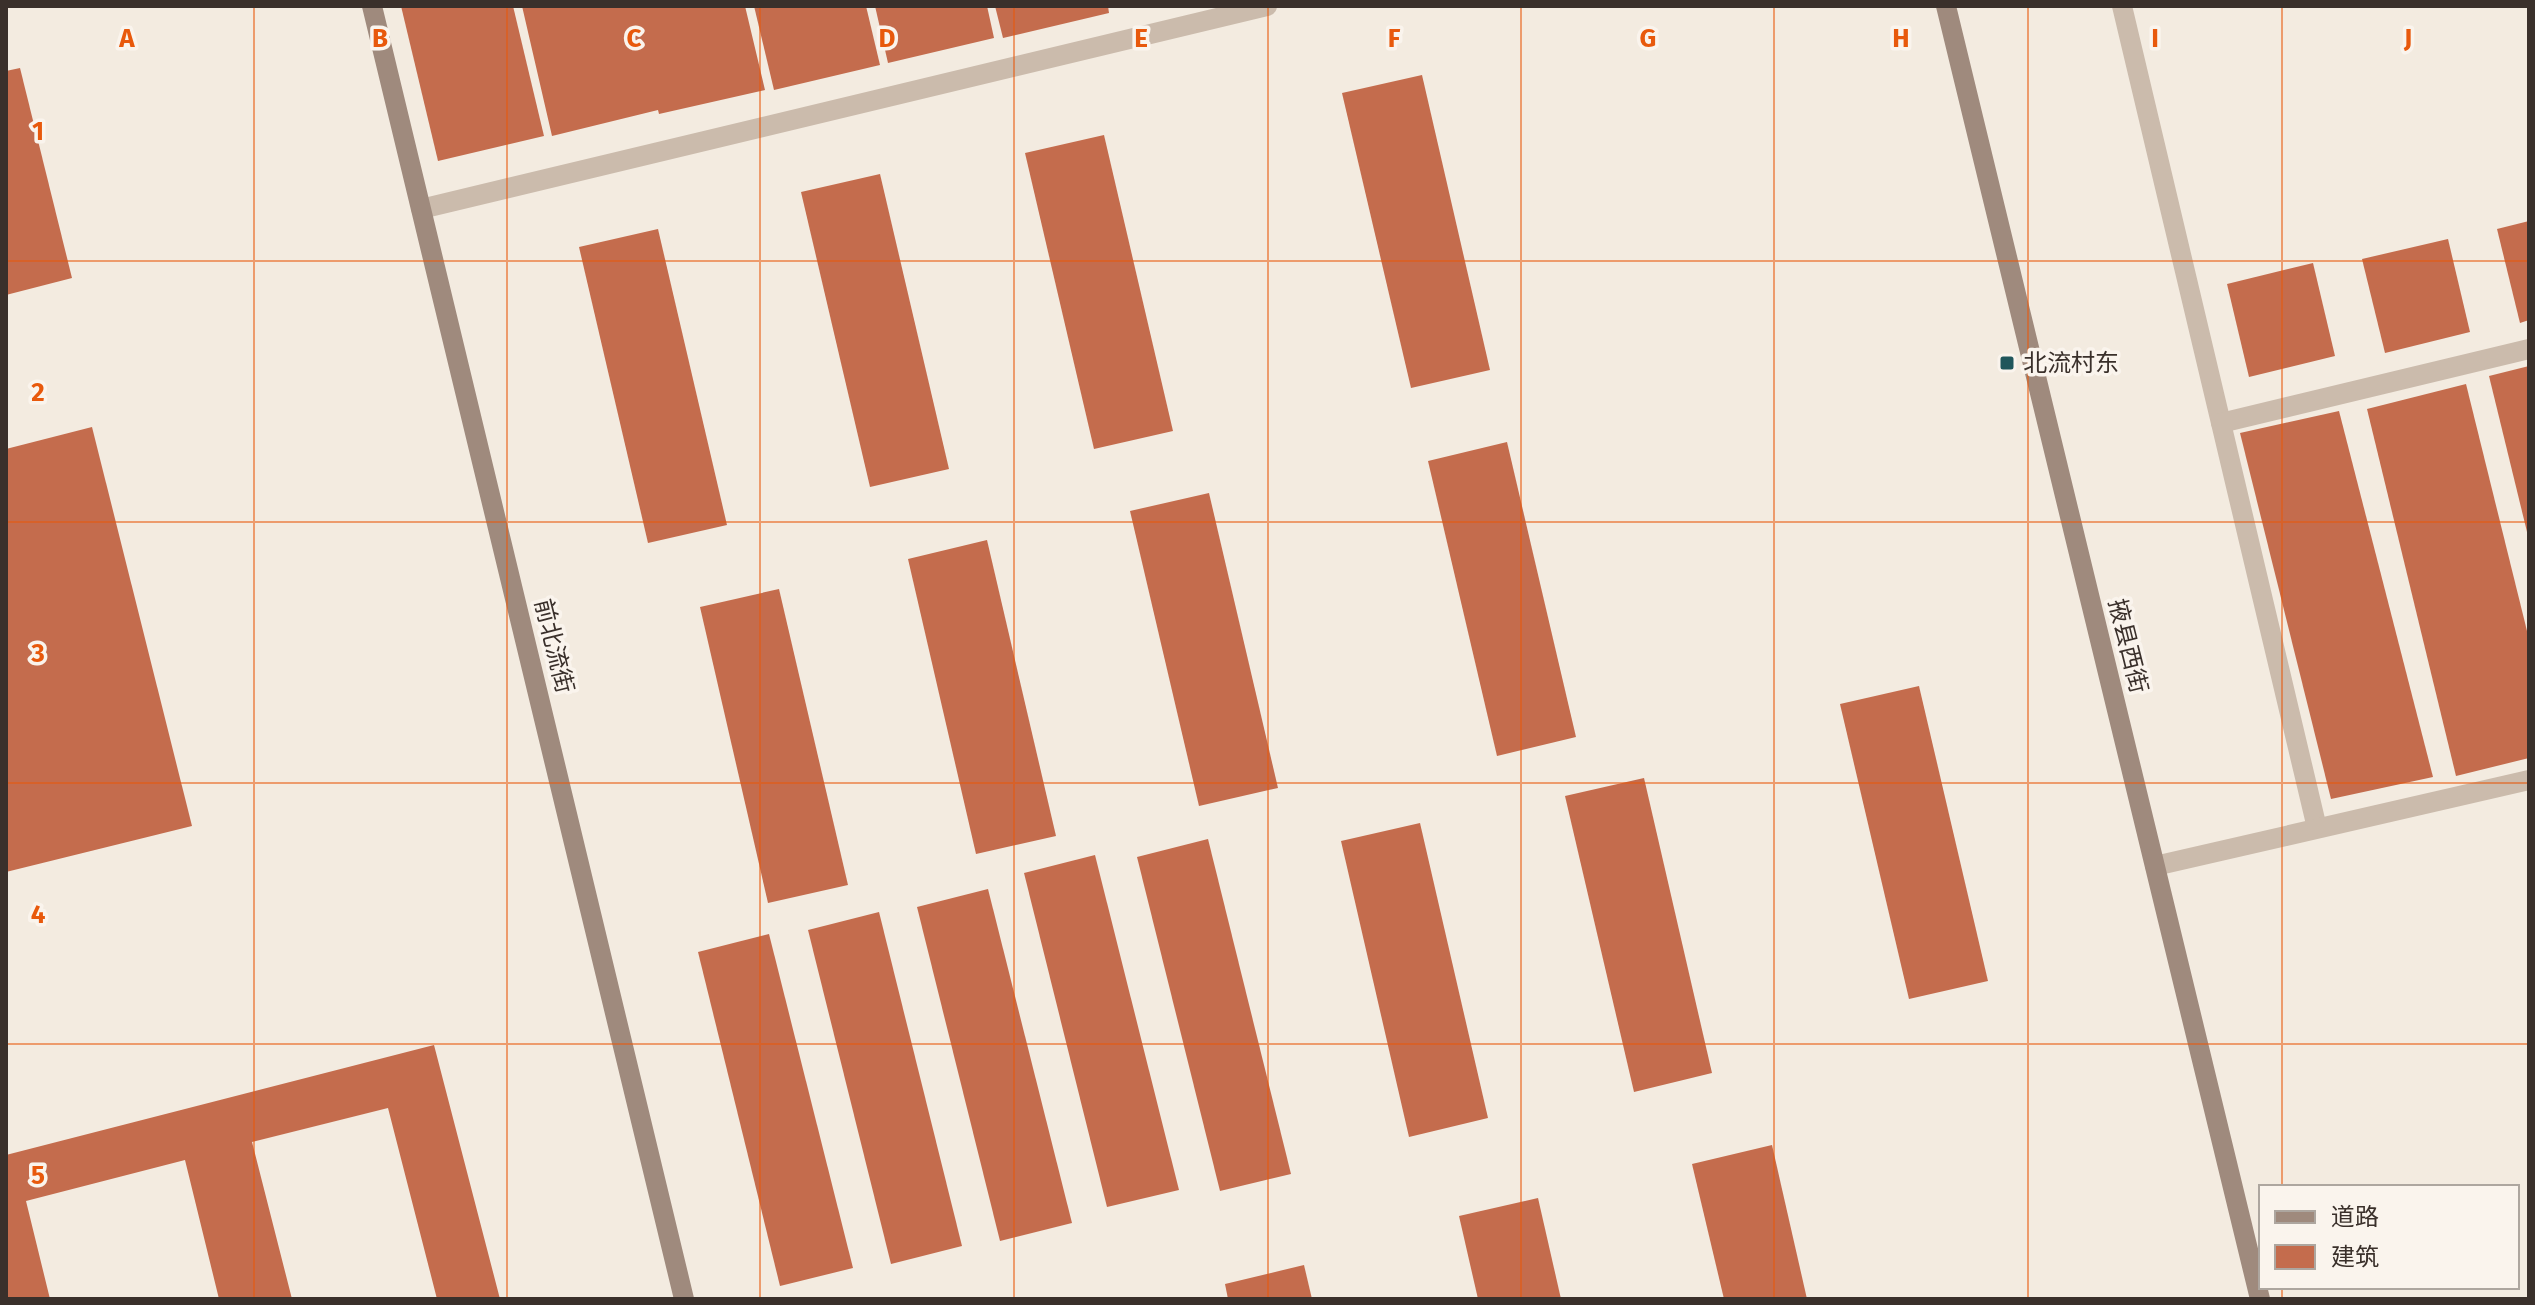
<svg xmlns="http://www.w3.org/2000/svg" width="2535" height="1305" font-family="'Fira Sans','Noto Sans SC',sans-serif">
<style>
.building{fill:#c46c4d}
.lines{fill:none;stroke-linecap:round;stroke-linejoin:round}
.street{stroke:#cbbbac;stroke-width:20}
.secondary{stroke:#9f8a7d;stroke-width:20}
.grid{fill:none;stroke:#e8590c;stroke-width:2;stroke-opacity:0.55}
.poi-dot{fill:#20565b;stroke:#faf4ed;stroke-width:3}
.labels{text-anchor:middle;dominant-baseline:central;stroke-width:7;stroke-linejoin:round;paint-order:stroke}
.poi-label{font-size:24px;fill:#3a302b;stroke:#faf4ed;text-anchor:start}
.street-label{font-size:24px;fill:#3a302b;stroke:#faf4ed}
.grid-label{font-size:26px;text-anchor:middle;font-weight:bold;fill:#e8590c;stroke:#faf4ed;stroke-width:7;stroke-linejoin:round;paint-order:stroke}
</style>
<rect width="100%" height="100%" fill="#f3ebe0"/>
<g class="building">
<polygon points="401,6 513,6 544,136 438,161"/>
<polygon points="522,6 745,6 765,90 659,114 658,110 552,136"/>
<polygon points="754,6 866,6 880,65 774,90"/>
<polygon points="875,6 987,6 994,38 888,63"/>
<polygon points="995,6 1108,6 1109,13 1003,38"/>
<polygon points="20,68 72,278 6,295 6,71"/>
<polygon points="1422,75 1490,370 1411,388 1342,93"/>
<polygon points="1104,135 1173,431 1094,449 1025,153"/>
<polygon points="880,174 949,469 870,487 801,192"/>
<polygon points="2529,221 2529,320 2520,323 2497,229"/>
<polygon points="658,229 727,525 648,543 579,247"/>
<polygon points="2448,239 2470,332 2385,353 2362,259"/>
<polygon points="2313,263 2335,356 2249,377 2227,284"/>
<polygon points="2529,366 2529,536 2528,536 2489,376"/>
<polygon points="2466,384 2529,639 2529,758 2456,776 2367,409"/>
<polygon points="2339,411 2433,777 2331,799 2240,433"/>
<polygon points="92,427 192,826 6,872 6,449"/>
<polygon points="1507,442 1576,737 1497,756 1428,461"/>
<polygon points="1209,493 1278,788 1199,806 1130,511"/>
<polygon points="987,540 1056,836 976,854 908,559"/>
<polygon points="779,589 848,885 768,903 700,607"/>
<polygon points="1919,686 1988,981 1909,999 1840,704"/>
<polygon points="1644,778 1712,1073 1634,1092 1565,796"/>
<polygon points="1420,823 1488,1118 1409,1137 1341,841"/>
<polygon points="1208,839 1291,1174 1220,1191 1137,857"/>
<polygon points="1095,855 1179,1190 1107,1207 1024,873"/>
<polygon points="988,889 1072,1223 1000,1241 917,907"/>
<polygon points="879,912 962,1246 891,1264 808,930"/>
<polygon points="769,934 853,1268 780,1286 698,952"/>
<polygon points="434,1045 500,1299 437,1299 388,1108 252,1142 292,1299 219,1299 185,1160 26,1201 50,1299 6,1299 6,1155"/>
<polygon points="1772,1145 1807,1299 1724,1299 1692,1164"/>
<polygon points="1538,1198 1561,1299 1478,1299 1459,1216"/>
<polygon points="1304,1265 1312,1299 1228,1299 1225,1284"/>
</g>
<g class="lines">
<g class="street">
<polyline points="2122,6 2221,423"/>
<polyline points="421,209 1267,6"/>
<polyline points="2317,828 2221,423 2529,349"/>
<polyline points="2155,866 2529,780"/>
</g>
<g class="secondary">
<polyline points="372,6 684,1299"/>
<polyline points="1946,6 2260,1299"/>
</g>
</g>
<path class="grid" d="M254,6V1299M507,6V1299M760,6V1299M1014,6V1299M1268,6V1299M1521,6V1299M1774,6V1299M2028,6V1299M2282,6V1187M6,261H2529M6,522H2529M6,783H2529M6,1044H2529M2282,1287V1299"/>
<rect class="poi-dot" x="1999" y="355" width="16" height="16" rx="4"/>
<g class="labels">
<g class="poi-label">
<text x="2023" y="363">北流村东</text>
</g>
<g class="street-label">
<text transform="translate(554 646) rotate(76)">前北流街</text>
<text transform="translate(2128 646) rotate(76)">掖县西街</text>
</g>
</g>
<g class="grid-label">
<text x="127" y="47">A</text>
<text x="380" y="47">B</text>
<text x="634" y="47">C</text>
<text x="887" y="47">D</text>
<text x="1141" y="47">E</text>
<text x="1394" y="47">F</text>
<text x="1648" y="47">G</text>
<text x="1901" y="47">H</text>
<text x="2155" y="47">I</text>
<text x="2408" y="47">J</text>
<text x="38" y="140">1</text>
<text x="38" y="401">2</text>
<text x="38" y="662">3</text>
<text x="38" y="923">4</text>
<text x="38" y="1184">5</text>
</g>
<rect width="2535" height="1305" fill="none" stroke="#3a302b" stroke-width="16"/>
<rect x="2259" y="1185" width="260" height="104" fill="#faf4ed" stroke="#ada69f" stroke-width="2"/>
<rect x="2275" y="1211" width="40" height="12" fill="#9f8a7d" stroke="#ada69f" stroke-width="2"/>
<text x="2331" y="1225" font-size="24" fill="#3a302b">道路</text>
<rect x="2275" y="1245" width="40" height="24" fill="#c46c4d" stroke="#ada69f" stroke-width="2"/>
<text x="2331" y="1265" font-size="24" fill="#3a302b">建筑</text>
</svg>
